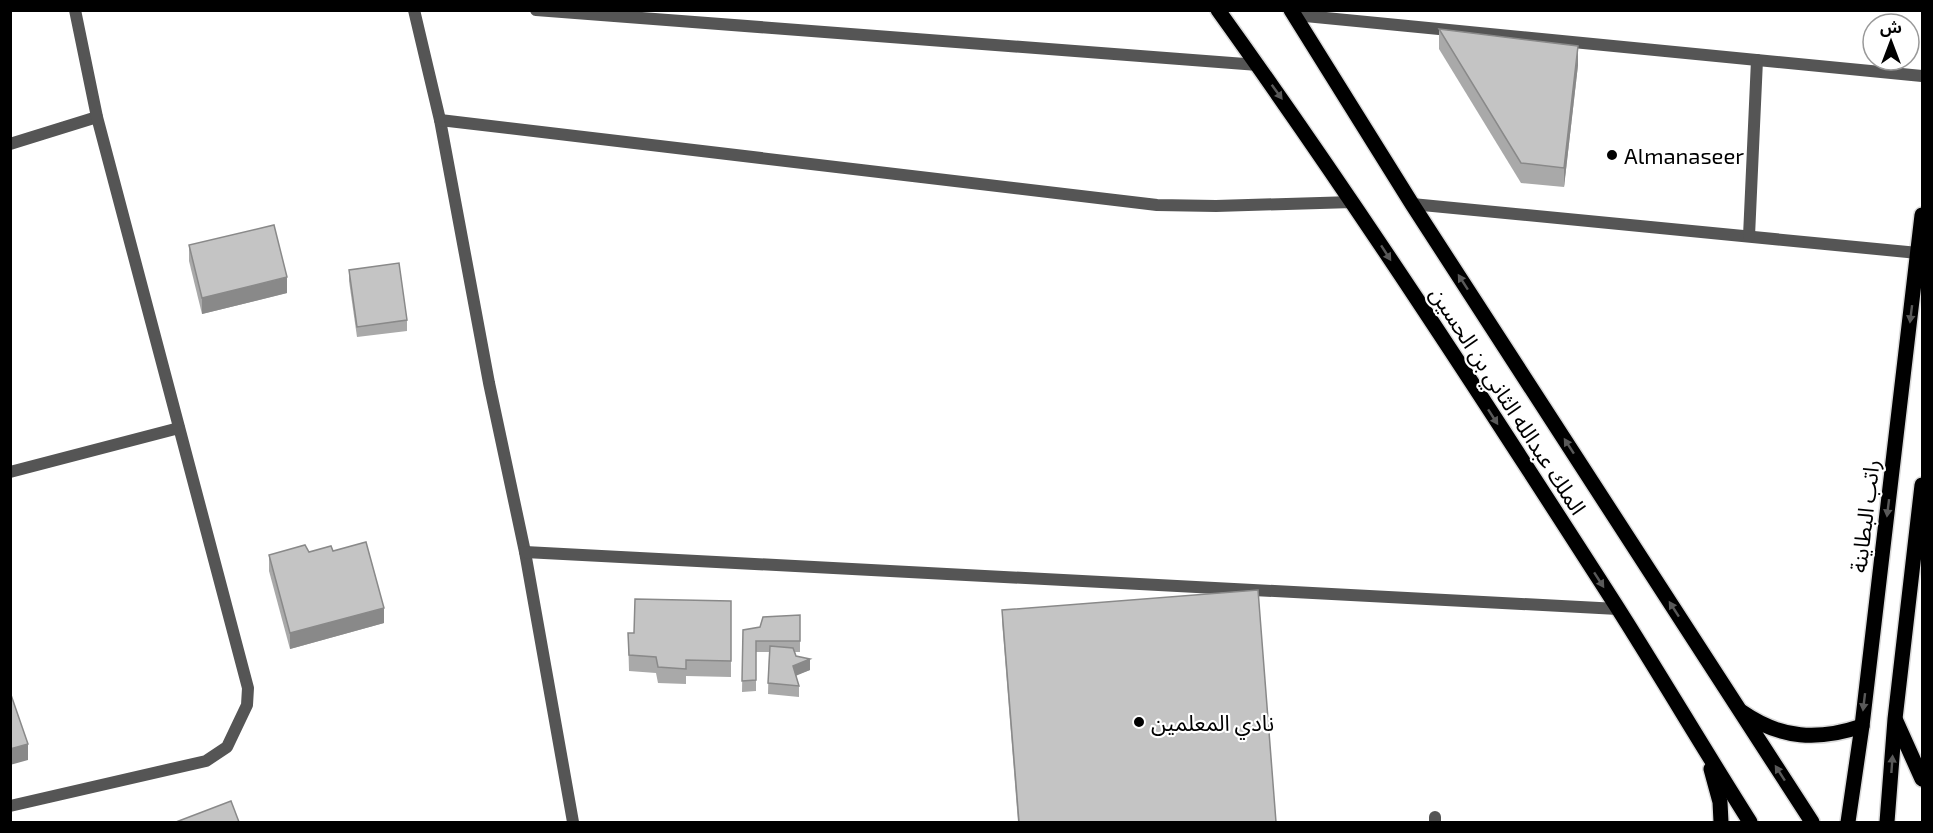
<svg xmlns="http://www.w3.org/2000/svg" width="1933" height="833" font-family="'Exo 2','Noto Sans Arabic',sans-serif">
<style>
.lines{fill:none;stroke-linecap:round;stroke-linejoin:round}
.primary-casing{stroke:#dbdbdb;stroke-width:18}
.lane{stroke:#555;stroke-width:12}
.street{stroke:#555;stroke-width:12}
.primary{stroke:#000;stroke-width:15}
.wall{fill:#a9a9a9}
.shaded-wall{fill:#898989}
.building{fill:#c4c4c4;stroke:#898989;stroke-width:1.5}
.oneway{fill:#595959}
.poi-dot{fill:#000;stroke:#fff;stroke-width:2}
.labels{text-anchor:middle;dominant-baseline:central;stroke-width:4.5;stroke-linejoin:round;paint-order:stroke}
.poi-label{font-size:22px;fill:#000;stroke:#fff;text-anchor:start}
.street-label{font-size:22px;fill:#000;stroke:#fff}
</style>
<rect width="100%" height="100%" fill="#fff"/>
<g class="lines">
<defs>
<g id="primary">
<path d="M1218,10C1358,205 1488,406 1617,607C1662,678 1705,751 1750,822"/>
<polyline points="1291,10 1412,204 1812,822"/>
<path d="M1742,712C1781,739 1818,741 1862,726"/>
<polyline points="1896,721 1922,779"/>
<polyline points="1711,769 1720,802 1721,822"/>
<polyline points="1848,822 1862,726 1922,215"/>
<polyline points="1887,822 1895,719 1922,485"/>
</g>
</defs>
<use href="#primary" class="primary-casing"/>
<g class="lane">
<polyline points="1295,15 1922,76"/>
<polyline points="1412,204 1918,253"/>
<polyline points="1749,236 1757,60"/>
<polyline points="1435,822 1435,817"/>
</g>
<g class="street">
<polyline points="414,10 440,120 489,383 525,552 573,822"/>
<polyline points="536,10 1258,65"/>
<polyline points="440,120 1157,205 1216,206 1353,202"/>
<polyline points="10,144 97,117"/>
<polyline points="10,472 179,428"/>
<polyline points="525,552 1618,609"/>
<polyline points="10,806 206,761 227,747 247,705 248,688 97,117 75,10"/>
</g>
<use href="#primary" class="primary"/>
</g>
<g class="wall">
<polygon points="1439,29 1578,65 1564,187 1521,183 1439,49"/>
<polygon points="189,245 287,293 202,314 189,261"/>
<polygon points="349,270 407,320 407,331 357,337 349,281"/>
<polygon points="333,551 384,623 290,649 269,571 269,555 309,552"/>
<polygon points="731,601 731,677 686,676 686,684 658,683 656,673 629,671 628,633 634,633"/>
<polygon points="1002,610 1276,822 1018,822 1002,621"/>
<polygon points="800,615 800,652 795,652 796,656 810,670 796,675 799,686 799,697 768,694 769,652 756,652 756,691 742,692 743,630 760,627"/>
</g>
<g class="shaded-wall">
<polygon points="1578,46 1578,65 1564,187 1564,168"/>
<polygon points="287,277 287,293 202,314 202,298"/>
<polygon points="384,608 384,623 290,649 290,633"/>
<polygon points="810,659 810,670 793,677 793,666"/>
<polygon points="28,744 28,760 10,765 10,749"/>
</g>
<g class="building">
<polygon points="1439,29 1578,46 1564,168 1521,163"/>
<polygon points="274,225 287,277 202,298 189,245"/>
<polygon points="399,263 407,320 357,327 349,270"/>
<polygon points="366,542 384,608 290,633 269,555 305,545 309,552 331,546 333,551"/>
<polygon points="1258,590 1276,822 1019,822 1002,610"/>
<polygon points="635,599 731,601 731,661 686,660 686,669 658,667 656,657 629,655 628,633 634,633"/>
<polygon points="800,615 800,641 756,641 756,680 742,681 743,630 760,627 763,617"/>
<polygon points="770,646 793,648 796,656 810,659 793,666 799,686 768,683"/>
<polygon points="10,692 28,744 10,749"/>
<polygon points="231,801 239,822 176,822"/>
</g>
<defs><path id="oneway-solid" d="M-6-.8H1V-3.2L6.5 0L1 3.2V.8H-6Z" transform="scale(1.5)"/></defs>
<g class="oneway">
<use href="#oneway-solid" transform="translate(1277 92) rotate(54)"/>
<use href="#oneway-solid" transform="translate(1386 253) rotate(57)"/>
<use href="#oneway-solid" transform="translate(1463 282) rotate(-123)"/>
<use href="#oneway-solid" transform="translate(1911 314) rotate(97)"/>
<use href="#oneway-solid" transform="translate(1493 417) rotate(57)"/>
<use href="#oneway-solid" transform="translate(1569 446) rotate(-123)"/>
<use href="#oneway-solid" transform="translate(1888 508) rotate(97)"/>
<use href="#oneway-solid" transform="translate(1599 580) rotate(57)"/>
<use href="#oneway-solid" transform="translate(1674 609) rotate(-123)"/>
<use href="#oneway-solid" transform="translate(1864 702) rotate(97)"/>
<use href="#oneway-solid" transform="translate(1892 764) rotate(-86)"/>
<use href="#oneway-solid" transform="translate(1780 773) rotate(-123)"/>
</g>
<g class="poi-dot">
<circle cx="1612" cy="155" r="6"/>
<circle cx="1139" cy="722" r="6"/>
</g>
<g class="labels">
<g class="poi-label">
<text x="1624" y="155">Almanaseer</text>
<text x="1151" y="722">نادي المعلمين</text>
</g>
<g class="street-label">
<text transform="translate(1509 400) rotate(57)">الملك عبدالله الثاني بن الحسين</text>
<text transform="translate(1864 516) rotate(-83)">راتب البطاينة</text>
</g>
</g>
<rect width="1933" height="833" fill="none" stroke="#000000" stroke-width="24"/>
<g transform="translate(1891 42)"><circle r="28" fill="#ffffff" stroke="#999999" stroke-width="1.5"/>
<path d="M0-4.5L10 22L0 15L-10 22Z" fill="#000000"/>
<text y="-9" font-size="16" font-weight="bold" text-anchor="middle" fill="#000000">ش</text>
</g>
</svg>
